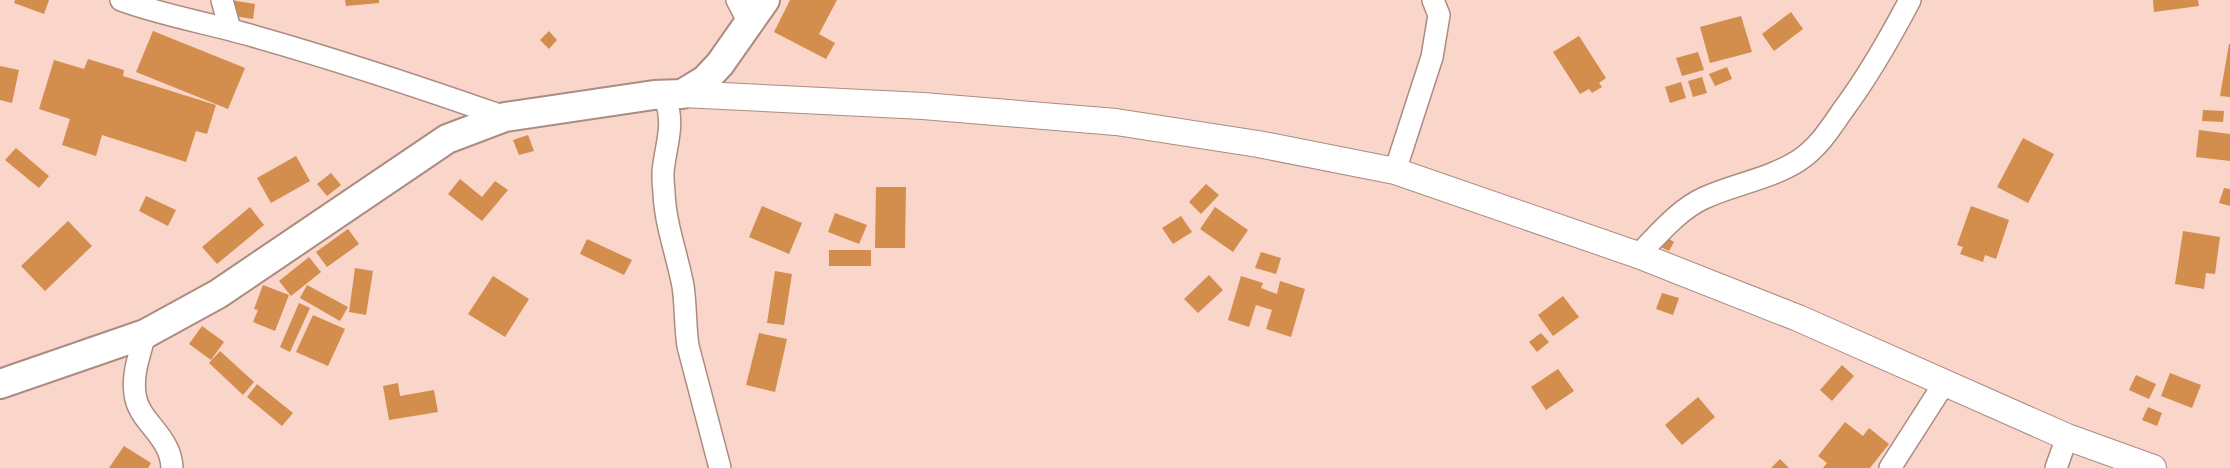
<svg xmlns="http://www.w3.org/2000/svg" width="2230" height="468" font-family="Cabin,sans-serif">
<style>
.building{fill:#d38d4d}
.lines{fill:none;stroke-linecap:round;stroke-linejoin:round}
.minor-casing{stroke:#ac8b81;stroke-width:24}
.tertiary-casing{stroke:#ac8b81;stroke-width:28}
.secondary-casing{stroke:#ac8b81;stroke-width:32}
.minor{stroke:#fff;stroke-width:21}
.tertiary{stroke:#fff;stroke-width:26}
.secondary{stroke:#fff;stroke-width:28}
</style>
<rect width="100%" height="100%" fill="#f9d5ca"/>
<g class="building">
<polygon points="15,0 49,0 44,14 14,3"/>
<polygon points="230,0 255,4 253,19 228,15"/>
<polygon points="345,0 379,0 379,3 346,6"/>
<polygon points="790,0 837,0 819,34 835,43 826,59 774,32"/>
<polygon points="2153,0 2198,0 2199,6 2154,12"/>
<polygon points="1791,12 1803,29 1774,51 1762,34"/>
<polygon points="1741,16 1752,52 1710,63 1700,27"/>
<polygon points="153,31 245,68 228,109 136,72"/>
<polygon points="549,31 557,40 549,49 540,40"/>
<polygon points="1579,36 1606,78 1599,83 1602,87 1592,93 1589,89 1580,94 1553,52"/>
<polygon points="2229,44 2230,44 2230,97 2220,96"/>
<polygon points="1698,52 1704,70 1682,76 1676,58"/>
<polygon points="88,59 124,70 123,76 216,105 207,134 196,131 186,162 102,135 96,156 62,145 70,119 39,109 54,60 84,69"/>
<polygon points="0,66 19,70 12,103 0,100"/>
<polygon points="1727,67 1732,79 1715,86 1709,74"/>
<polygon points="1702,77 1707,93 1693,97 1688,81"/>
<polygon points="1681,82 1686,98 1670,103 1665,87"/>
<polygon points="2203,110 2224,111 2223,122 2202,121"/>
<polygon points="2199,130 2230,134 2230,161 2196,157"/>
<polygon points="528,135 534,151 519,155 513,140"/>
<polygon points="2023,138 2054,154 2028,203 1997,187"/>
<polygon points="16,148 49,176 39,188 5,160"/>
<polygon points="296,156 310,181 271,203 257,178"/>
<polygon points="331,173 341,185 327,196 317,184"/>
<polygon points="460,179 482,197 495,181 508,190 482,221 448,194"/>
<polygon points="1206,184 1219,195 1201,214 1189,202"/>
<polygon points="876,187 906,187 905,248 875,248"/>
<polygon points="2224,188 2230,189 2230,206 2219,203"/>
<polygon points="146,196 176,210 168,226 139,211"/>
<polygon points="762,206 802,223 789,254 749,237"/>
<polygon points="1971,206 2009,220 1996,259 1985,255 1983,262 1960,254 1963,247 1957,245"/>
<polygon points="250,207 264,225 217,264 202,247"/>
<polygon points="1215,207 1248,230 1233,252 1200,229"/>
<polygon points="835,213 867,225 859,244 828,232"/>
<polygon points="1181,216 1192,232 1173,244 1162,228"/>
<polygon points="68,221 92,246 45,291 21,266"/>
<polygon points="348,229 359,244 327,267 316,252"/>
<polygon points="2183,231 2220,237 2215,274 2206,273 2204,289 2175,284"/>
<polygon points="1666,237 1674,242 1669,251 1661,247"/>
<polygon points="587,239 632,260 624,275 580,254"/>
<rect x="829" y="250" width="42" height="16"/>
<polygon points="1261,252 1281,258 1276,274 1255,268"/>
<polygon points="309,257 321,272 291,296 279,281"/>
<polygon points="355,268 373,271 366,315 349,312"/>
<polygon points="775,271 792,274 784,325 767,323"/>
<polygon points="1209,275 1223,290 1198,313 1184,299"/>
<polygon points="493,276 529,299 505,337 468,314"/>
<polygon points="1241,276 1263,283 1261,288 1277,294 1280,281 1305,289 1291,337 1266,329 1272,310 1256,305 1249,327 1228,320"/>
<polygon points="263,285 289,295 275,331 253,322 258,310 254,309"/>
<polygon points="307,285 348,307 340,321 300,298"/>
<polygon points="1662,293 1679,298 1673,315 1656,309"/>
<polygon points="1563,296 1579,317 1553,336 1538,315"/>
<polygon points="299,303 310,308 290,352 280,347"/>
<polygon points="313,315 345,329 328,366 296,352"/>
<polygon points="202,326 224,342 211,360 189,344"/>
<polygon points="759,333 787,339 775,392 746,385"/>
<polygon points="1541,333 1549,342 1537,352 1529,342"/>
<polygon points="220,351 254,382 243,395 209,363"/>
<polygon points="1842,365 1854,376 1832,401 1820,390"/>
<polygon points="1558,369 1574,391 1546,410 1531,387"/>
<polygon points="2170,373 2201,385 2192,408 2161,396"/>
<polygon points="2136,375 2156,384 2149,399 2129,390"/>
<polygon points="398,383 400,396 434,390 438,412 389,420 383,386"/>
<polygon points="257,384 293,413 282,426 247,397"/>
<polygon points="1698,397 1715,417 1682,445 1665,425"/>
<polygon points="2148,407 2162,413 2157,426 2142,420"/>
<polygon points="1845,422 1863,436 1869,428 1889,444 1870,468 1823,468 1827,463 1818,456"/>
<polygon points="124,446 151,463 148,468 109,468"/>
<polygon points="1780,459 1789,468 1771,468"/>
</g>
<g class="lines">
<defs>
<g id="minor">
<path d="M121,0C164,16 209,23 253,36C338,60 422,88 505,117"/>
<polyline points="222,0 230,29"/>
<polyline points="737,0 749,23"/>
<path d="M654,95L666,101C674,123 667,142 664,164C662,173 663,183 664,192C665,224 677,254 683,286C686,306 685,326 688,346L720,468"/>
<polyline points="1395,171 1432,57 1439,15 1433,0"/>
<path d="M1638,255C1658,235 1678,210 1704,198C1735,184 1769,179 1798,161C1818,148 1830,129 1843,110C1869,75 1890,38 1910,0"/>
<path d="M145,334C140,354 132,373 135,394C138,422 171,435 172,468"/>
<polyline points="1890,468 1945,382"/>
<polyline points="2056,468 2067,437"/>
</g>
<polyline id="tertiary" points="682,94 923,106 1116,122 1258,144 1395,171 1638,255 1798,318 2067,437 2153,468"/>
<polyline id="secondary" points="0,384 145,334 218,294 447,139 505,117 654,95 682,94 705,80 720,64 765,0"/>
</defs>
<use href="#minor" class="minor-casing"/>
<use href="#tertiary" class="tertiary-casing"/>
<use href="#secondary" class="secondary-casing"/>
<use href="#minor" class="minor"/>
<use href="#tertiary" class="tertiary"/>
<use href="#secondary" class="secondary"/>
</g>
</svg>
